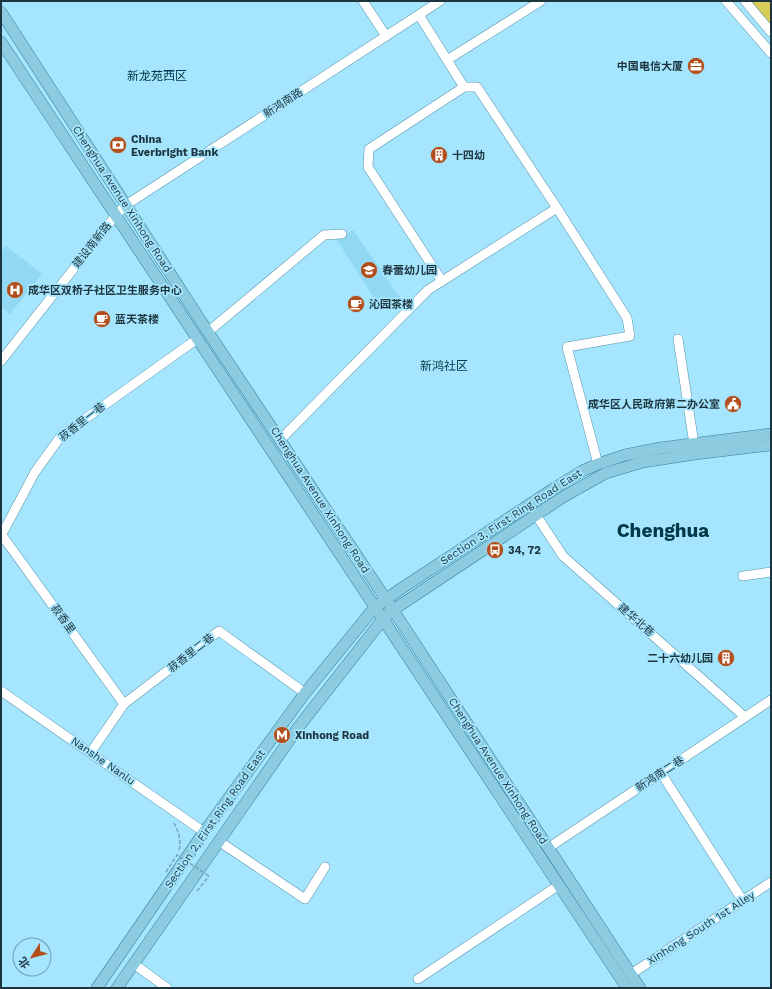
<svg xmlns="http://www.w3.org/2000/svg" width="772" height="989" font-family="'Work Sans','Noto Sans SC',sans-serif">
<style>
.built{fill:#90d8f3}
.park{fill:url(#park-tufts)}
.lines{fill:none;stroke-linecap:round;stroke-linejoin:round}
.minor-casing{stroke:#5794ab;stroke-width:10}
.major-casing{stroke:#33809b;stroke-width:12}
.path{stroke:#73a4b7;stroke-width:1.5;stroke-dasharray:4 2;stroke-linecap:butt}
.minor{stroke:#fff;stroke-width:9}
.major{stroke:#8ccbe0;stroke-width:11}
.path-bridge{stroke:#73a4b7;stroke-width:1.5;stroke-dasharray:4 2;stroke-linecap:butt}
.labels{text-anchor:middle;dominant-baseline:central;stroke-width:3.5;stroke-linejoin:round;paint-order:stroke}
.poi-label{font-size:11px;font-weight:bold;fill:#1c353f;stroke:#a5e5fd;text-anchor:start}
.street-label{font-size:11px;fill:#1c353f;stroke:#a5e5fd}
.neighbourhood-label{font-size:12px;fill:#023847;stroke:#a5e5fd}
.town-label{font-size:19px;font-weight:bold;fill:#023847;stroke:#a5e5fd}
</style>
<defs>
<pattern id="park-tufts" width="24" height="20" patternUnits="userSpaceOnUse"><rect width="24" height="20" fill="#d8cd56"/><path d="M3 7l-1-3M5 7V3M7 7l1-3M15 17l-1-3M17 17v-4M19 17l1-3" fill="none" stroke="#b9b14c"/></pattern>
</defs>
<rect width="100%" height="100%" fill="#a5e5fd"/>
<g class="built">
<polygon points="353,230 401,299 387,306 376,301 337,240"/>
<polygon points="6,246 42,274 10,314 1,307 1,252"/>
</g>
<polygon class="park" points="750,1 771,1 771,26"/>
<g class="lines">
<defs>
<g id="minor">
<polyline points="363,1 386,36"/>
<polyline points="726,1 771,53"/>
<polyline points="745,1 771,32"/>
<polyline points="419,15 464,87 477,87 557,208 627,318 630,336 567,347 598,464"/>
<polyline points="447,60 541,1"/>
<polyline points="442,281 368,167 369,149 464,87"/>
<polyline points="208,332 324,235 342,234"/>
<polyline points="678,339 694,444"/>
<polyline points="1,361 116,215 126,205 440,1"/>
<polyline points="280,440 428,290 557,208"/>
<polyline points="536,515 563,556 745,717"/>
<polyline points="1,534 124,704"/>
<polyline points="1,536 35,472 61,436 197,339"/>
<polyline points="743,576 771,572"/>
<polyline points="1,691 204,832"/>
<polyline points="91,752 124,704 219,631 305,693"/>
<polyline points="661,773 743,901"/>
<polyline points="220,842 305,899 325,867"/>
<polyline points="548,848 771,700"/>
<polyline points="134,964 167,988"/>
<polyline points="631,974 771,882"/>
<polyline points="418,979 559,885"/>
</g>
<g id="major">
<polyline points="1,12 208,332 393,610 640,988"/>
<polyline points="1,42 627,988"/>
<polyline points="97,988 204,832 305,693 375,607 402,588 556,487 582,471 598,464 625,455 660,448 771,434"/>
<polyline points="117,988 297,729 383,619 393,610 563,497 606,473 643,462 695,454 771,445"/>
</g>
</defs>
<use href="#minor" class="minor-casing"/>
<use href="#major" class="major-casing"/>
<g class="path">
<path d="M174,823C178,831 182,841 179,850"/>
<polyline points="197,891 209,876"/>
</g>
<use href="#minor" class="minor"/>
<use href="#major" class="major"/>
<polyline class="path-bridge" points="166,872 177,855 209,876"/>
</g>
<defs>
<symbol id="office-disc" viewBox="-11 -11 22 22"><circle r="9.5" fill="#b34f1c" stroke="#a5e5fd"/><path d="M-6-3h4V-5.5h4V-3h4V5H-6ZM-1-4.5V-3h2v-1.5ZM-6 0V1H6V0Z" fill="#fff"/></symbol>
<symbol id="bank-disc" viewBox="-11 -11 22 22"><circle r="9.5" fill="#b34f1c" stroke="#a5e5fd"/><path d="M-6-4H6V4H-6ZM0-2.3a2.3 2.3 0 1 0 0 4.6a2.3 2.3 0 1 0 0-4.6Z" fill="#fff"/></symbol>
<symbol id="building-disc" viewBox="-11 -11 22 22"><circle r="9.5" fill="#b34f1c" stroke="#a5e5fd"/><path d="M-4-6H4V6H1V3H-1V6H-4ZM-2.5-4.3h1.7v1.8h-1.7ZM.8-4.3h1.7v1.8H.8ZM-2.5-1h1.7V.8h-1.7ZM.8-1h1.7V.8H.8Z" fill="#fff"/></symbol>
<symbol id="school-disc" viewBox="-11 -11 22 22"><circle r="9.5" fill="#b34f1c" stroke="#a5e5fd"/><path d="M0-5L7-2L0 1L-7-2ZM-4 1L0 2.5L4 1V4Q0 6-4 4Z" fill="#fff"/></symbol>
<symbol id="hospital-disc" viewBox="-11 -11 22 22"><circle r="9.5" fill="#b34f1c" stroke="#a5e5fd"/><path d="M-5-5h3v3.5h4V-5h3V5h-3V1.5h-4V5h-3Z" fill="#fff"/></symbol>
<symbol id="cafe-disc" viewBox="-11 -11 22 22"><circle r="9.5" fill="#b34f1c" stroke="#a5e5fd"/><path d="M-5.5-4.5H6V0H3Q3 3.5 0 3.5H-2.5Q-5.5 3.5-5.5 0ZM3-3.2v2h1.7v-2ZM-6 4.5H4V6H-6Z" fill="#fff"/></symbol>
<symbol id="civic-disc" viewBox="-11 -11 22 22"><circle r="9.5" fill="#b34f1c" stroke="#a5e5fd"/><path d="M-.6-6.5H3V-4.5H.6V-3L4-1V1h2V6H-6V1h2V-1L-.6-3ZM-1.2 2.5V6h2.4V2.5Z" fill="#fff"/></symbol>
<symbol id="bus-disc" viewBox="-11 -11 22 22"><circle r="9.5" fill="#b34f1c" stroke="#a5e5fd"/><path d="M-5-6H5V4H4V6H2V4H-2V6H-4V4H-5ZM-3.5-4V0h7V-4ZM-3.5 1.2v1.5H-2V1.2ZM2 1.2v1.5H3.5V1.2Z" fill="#fff"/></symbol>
<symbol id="metro-disc" viewBox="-11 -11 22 22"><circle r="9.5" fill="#b34f1c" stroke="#a5e5fd"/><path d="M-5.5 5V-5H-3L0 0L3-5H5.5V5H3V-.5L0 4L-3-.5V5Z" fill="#fff"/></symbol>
</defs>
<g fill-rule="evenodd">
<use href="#office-disc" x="686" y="56" width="20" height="20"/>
<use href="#bank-disc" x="108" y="135" width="20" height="20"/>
<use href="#building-disc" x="429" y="145" width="20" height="20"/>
<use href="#school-disc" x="359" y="260" width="20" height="20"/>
<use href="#hospital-disc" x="5" y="280" width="20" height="20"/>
<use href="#cafe-disc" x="346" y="294" width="20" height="20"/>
<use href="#cafe-disc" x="92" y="309" width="20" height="20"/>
<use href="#civic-disc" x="723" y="394" width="20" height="20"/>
<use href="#bus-disc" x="485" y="540" width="20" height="20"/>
<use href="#building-disc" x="716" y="648" width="20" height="20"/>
<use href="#metro-disc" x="272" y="725" width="20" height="20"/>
</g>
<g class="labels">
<g class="poi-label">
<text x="683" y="66" text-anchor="end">中国电信大厦</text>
<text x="131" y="139">China<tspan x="131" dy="13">Everbright Bank</tspan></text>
<text x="452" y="155">十四幼</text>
<text x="382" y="270">春蕾幼儿园</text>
<text x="28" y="290">成华区双桥子社区卫生服务中心</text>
<text x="369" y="304">沁园茶楼</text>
<text x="115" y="319">蓝天茶楼</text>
<text x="720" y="404" text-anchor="end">成华区人民政府第二办公室</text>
<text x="508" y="550">34, 72</text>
<text x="713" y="658" text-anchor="end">二十六幼儿园</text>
<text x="295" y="735">Xinhong Road</text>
</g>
<g class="street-label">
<text transform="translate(283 103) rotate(-33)">新鸿南路</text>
<text transform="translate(122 199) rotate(57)">Chenghua Avenue Xinhong Road</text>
<text transform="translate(92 245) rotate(-52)">建设南新路</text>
<text transform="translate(82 422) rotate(-38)">菽香里一巷</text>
<text transform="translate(320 500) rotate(57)">Chenghua Avenue Xinhong Road</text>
<text transform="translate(511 517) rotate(-33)">Section 3, First Ring Road East</text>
<text transform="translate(63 619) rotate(54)">菽香里</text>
<text transform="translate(636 620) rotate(41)">建华北巷</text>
<text transform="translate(191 653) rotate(-38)">菽香里二巷</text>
<text transform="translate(103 761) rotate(35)">Nanshe Nanlu</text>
<text transform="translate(498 771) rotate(57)">Chenghua Avenue Xinhong Road</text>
<text transform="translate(660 774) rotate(-33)">新鸿南二巷</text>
<text transform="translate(215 819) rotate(-55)">Section 2, First Ring Road East</text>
<text transform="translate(701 928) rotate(-33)">Xinhong South 1st Alley</text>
</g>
<g class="neighbourhood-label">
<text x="157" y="76">新龙苑西区</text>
<text x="444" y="366">新鸿社区</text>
</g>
<g class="town-label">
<text x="663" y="530">Chenghua</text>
</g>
</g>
<rect width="772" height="989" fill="none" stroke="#1c353f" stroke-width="4"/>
<g transform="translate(32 957) rotate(234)"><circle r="19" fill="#a5e5fd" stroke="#6e9fb1"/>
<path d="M0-3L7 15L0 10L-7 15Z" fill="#b34f1c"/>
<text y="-6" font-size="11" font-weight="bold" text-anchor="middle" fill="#1c353f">北</text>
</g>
</svg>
